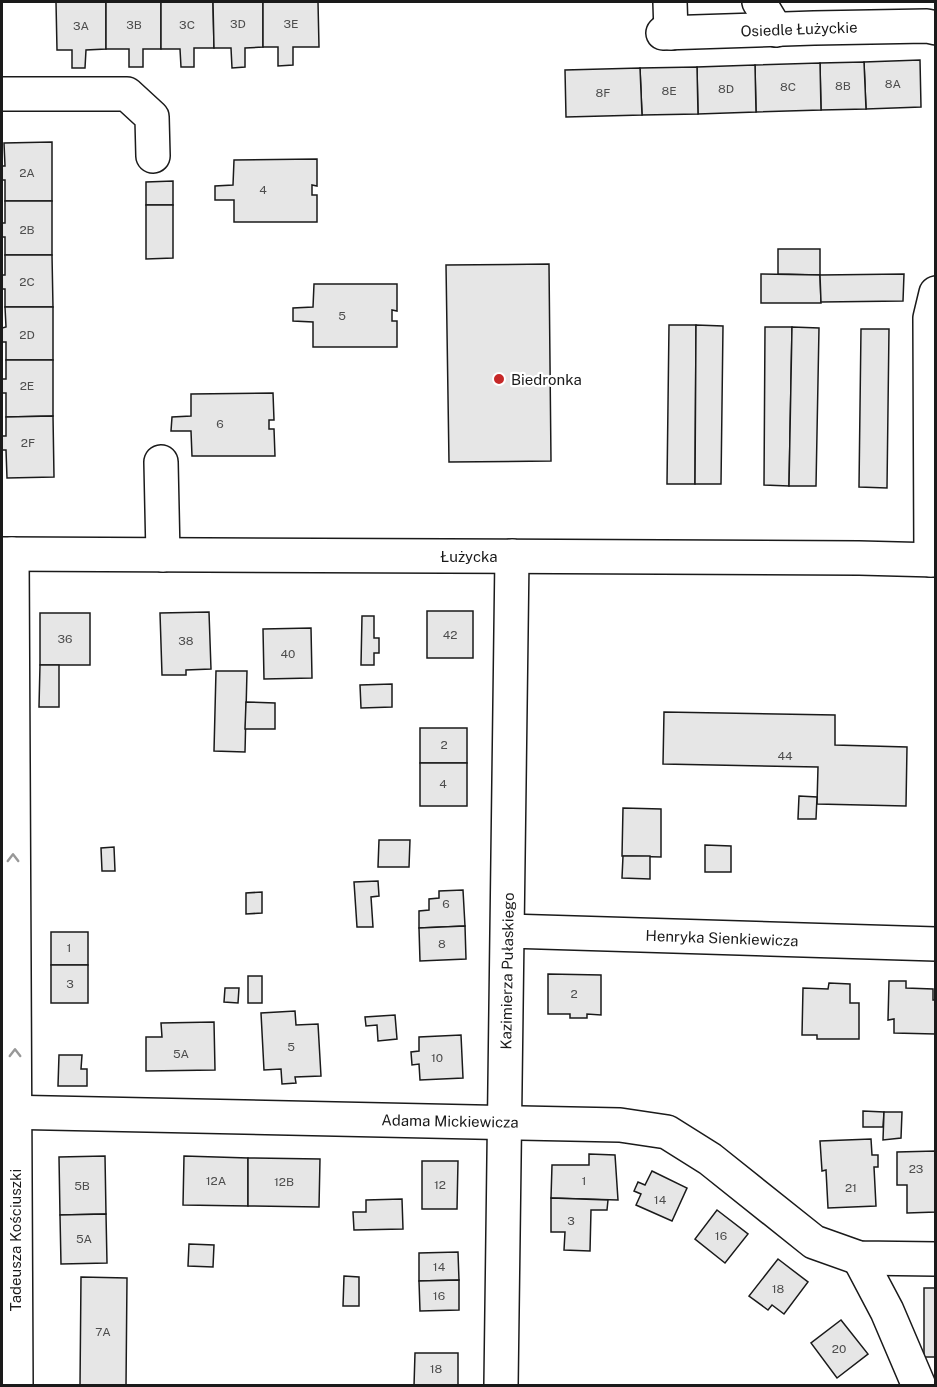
<svg xmlns="http://www.w3.org/2000/svg" width="937" height="1387" font-family="'Public Sans',sans-serif">
<style>
.building{fill:#e6e6e6;stroke:#1a1a1a;stroke-width:1.5}
.lines{fill:none;stroke-linecap:round;stroke-linejoin:round}
.minor-casing{stroke:#1a1a1a;stroke-width:36}
.minor{stroke:#fff;stroke-width:33}
.oneway{stroke:#989898}
.poi-dot{fill:#c62828;stroke:#fff;stroke-width:2}
.labels{text-anchor:middle;dominant-baseline:central;stroke-width:4.5;stroke-linejoin:round;paint-order:stroke}
.number-label{font-size:12px;fill:#4d4d4d}
.street-label{font-size:15px;fill:#1a1a1a;stroke:#fff}
.poi-label{font-size:15px;fill:#1a1a1a;stroke:#fff;text-anchor:start}
</style>
<rect width="100%" height="100%" fill="#fff"/>
<g class="building">
<polygon points="56,2 106,2 106,49 86,50 85,68 72,68 72,50 57,50"/>
<polygon points="106,2 161,2 161,49 143,49 143,67 129,67 129,49 106,49"/>
<polygon points="161,2 213,2 214,48 194,48 194,67 181,67 180,49 161,49"/>
<polygon points="213,2 263,2 263,47 245,48 245,67 232,68 231,48 214,48"/>
<polygon points="263,2 318,2 319,47 293,47 293,65 278,66 278,47 263,47"/>
<polygon points="920,60 921,107 866,109 864,62"/>
<polygon points="864,62 866,109 821,110 820,63"/>
<polygon points="820,63 821,110 756,112 755,65"/>
<polygon points="755,65 756,112 698,114 697,67"/>
<polygon points="697,67 698,114 642,115 640,68"/>
<polygon points="640,68 642,115 566,117 565,70"/>
<polygon points="52,142 52,201 5,201 5,180 2,180 2,166 5,166 4,143"/>
<polygon points="317,159 317,186 312,185 312,195 317,195 317,222 234,222 234,200 215,200 215,186 233,185 234,160"/>
<polygon points="173,181 173,205 146,205 146,182"/>
<polygon points="5,201 52,201 52,255 5,255 5,237 2,237 2,223 5,223"/>
<polygon points="146,205 173,205 173,258 146,259"/>
<polygon points="778,249 820,249 820,275 778,274"/>
<polygon points="5,255 52,255 53,307 5,307 5,289 2,289 2,275 5,275"/>
<polygon points="549,264 551,461 449,462 446,265"/>
<polygon points="761,274 820,275 821,303 761,303"/>
<polygon points="904,274 903,301 821,302 820,275"/>
<polygon points="314,284 397,284 397,311 392,310 392,321 397,321 397,347 313,347 313,322 293,321 293,308 313,307"/>
<polygon points="5,307 53,307 53,360 6,360 6,342 2,342 2,328 6,327"/>
<polygon points="669,325 696,325 695,484 667,484"/>
<polygon points="696,325 723,326 721,484 695,484"/>
<polygon points="765,327 792,327 789,486 764,485"/>
<polygon points="792,327 819,328 816,486 789,486"/>
<polygon points="861,329 889,329 887,488 859,487"/>
<polygon points="6,360 53,360 53,416 6,417 6,393 2,393 2,379 6,379"/>
<polygon points="273,393 274,420 269,420 269,429 274,429 275,456 192,456 191,431 171,431 172,417 191,416 191,394"/>
<polygon points="53,416 54,477 7,478 6,450 2,450 2,436 6,436 6,417"/>
<rect x="427" y="611" width="46" height="47"/>
<polygon points="209,612 211,669 186,670 186,675 162,675 160,613"/>
<rect x="40" y="613" width="50" height="52"/>
<polygon points="362,616 374,616 374,638 379,638 379,653 374,653 374,665 361,665"/>
<polygon points="311,628 312,678 264,679 263,629"/>
<polygon points="40,665 59,665 59,707 39,707"/>
<polygon points="216,671 247,671 245,752 214,751"/>
<polygon points="392,684 392,707 361,708 360,685"/>
<polygon points="246,702 275,703 275,729 245,729"/>
<polygon points="664,712 835,715 835,745 907,747 906,806 817,804 818,767 663,764"/>
<rect x="420" y="728" width="47" height="35"/>
<rect x="420" y="763" width="47" height="43"/>
<polygon points="799,796 817,797 816,819 798,819"/>
<polygon points="623,808 661,809 661,857 622,856"/>
<polygon points="379,840 410,840 409,867 378,867"/>
<polygon points="705,845 731,846 731,872 705,872"/>
<polygon points="114,847 115,871 102,871 101,848"/>
<polygon points="623,856 650,856 650,879 622,878"/>
<polygon points="378,881 379,896 371,897 373,927 357,927 354,882"/>
<polygon points="463,890 465,926 419,928 419,911 429,910 429,899 439,898 439,891"/>
<polygon points="262,892 262,913 246,914 246,893"/>
<polygon points="465,926 466,959 420,961 419,928"/>
<rect x="51" y="932" width="37" height="33"/>
<rect x="51" y="965" width="37" height="38"/>
<polygon points="548,974 601,975 601,1015 587,1014 587,1018 570,1018 570,1014 548,1014"/>
<rect x="248" y="976" width="14" height="27"/>
<polygon points="889,981 906,981 906,988 933,989 933,1000 935,1000 935,1034 894,1033 894,1019 888,1020"/>
<polygon points="829,983 850,984 850,1003 859,1003 859,1039 817,1039 817,1035 802,1035 803,988 828,989"/>
<polygon points="225,988 239,988 238,1003 224,1002"/>
<polygon points="295,1011 296,1025 318,1024 321,1076 295,1077 296,1083 282,1084 281,1069 264,1070 261,1013"/>
<polygon points="395,1015 397,1039 378,1041 377,1025 366,1026 365,1017"/>
<polygon points="214,1022 215,1070 146,1071 146,1037 162,1037 161,1023"/>
<polygon points="461,1035 463,1078 420,1080 419,1064 412,1065 411,1052 419,1051 419,1037"/>
<polygon points="59,1055 82,1055 81,1069 87,1069 87,1086 58,1086"/>
<polygon points="863,1111 884,1112 883,1127 863,1127"/>
<polygon points="884,1112 902,1112 901,1138 883,1140"/>
<polygon points="871,1139 872,1155 878,1155 878,1167 874,1167 876,1206 828,1208 826,1170 822,1171 820,1141"/>
<polygon points="936,1151 936,1212 907,1213 907,1185 897,1185 897,1152"/>
<polygon points="589,1154 615,1155 618,1200 551,1198 552,1165 589,1165"/>
<polygon points="105,1156 106,1214 60,1215 59,1157"/>
<polygon points="184,1156 248,1158 248,1206 183,1205"/>
<polygon points="248,1158 320,1159 319,1207 248,1206"/>
<polygon points="422,1161 458,1161 457,1209 422,1209"/>
<polygon points="652,1171 687,1188 672,1221 636,1205 641,1194 634,1191 638,1182 645,1185"/>
<polygon points="551,1198 608,1200 607,1210 591,1210 590,1251 564,1250 565,1232 551,1232"/>
<polygon points="402,1199 403,1229 354,1230 353,1212 366,1212 366,1200"/>
<polygon points="717,1210 748,1234 725,1263 695,1239"/>
<polygon points="106,1214 107,1263 61,1264 60,1215"/>
<polygon points="189,1244 214,1245 213,1267 188,1266"/>
<polygon points="458,1252 459,1280 419,1281 419,1253"/>
<polygon points="778,1259 808,1282 784,1314 772,1305 768,1310 749,1296"/>
<polygon points="344,1276 359,1277 359,1306 343,1306"/>
<polygon points="81,1277 127,1278 126,1386 80,1386"/>
<polygon points="459,1280 459,1310 420,1311 419,1281"/>
<rect x="924" y="1288" width="12" height="69"/>
<polygon points="841,1320 868,1354 837,1378 811,1343"/>
<polygon points="415,1353 458,1353 458,1386 414,1386"/>
</g>
<g class="lines">
<defs>
<g id="minor">
<polyline points="670,2 671,33"/>
<polyline points="759,2 776,30"/>
<polyline points="663,33 814,28 927,26 936,28"/>
<polyline points="2,94 127,94 152,117 153,156"/>
<polyline points="161,462 163,555"/>
<polyline points="2,554 859,558 936,560"/>
<polyline points="12,554 16,1386"/>
<polyline points="931,560 930,318 936,293"/>
<polyline points="508,931 936,944"/>
<polyline points="2,1112 620,1125 667,1132 710,1159 814,1242 859,1258 936,1259"/>
<polyline points="859,1258 887,1311 919,1386"/>
<polyline points="501,1386 512,556"/>
</g>
</defs>
<use href="#minor" class="minor-casing"/>
<use href="#minor" class="minor"/>
</g>
<defs><path id="oneway-chevron" d="M-2-3.5L2.5 0L-2 3.5" fill="none" stroke-width="1.6" stroke-linecap="round" stroke-linejoin="round" transform="scale(1.5)"/></defs>
<g class="oneway">
<use href="#oneway-chevron" transform="translate(13 858) rotate(-90)"/>
<use href="#oneway-chevron" transform="translate(15 1053) rotate(-90)"/>
</g>
<circle class="poi-dot" cx="499" cy="379" r="6"/>
<g class="labels">
<g class="number-label">
<text x="238" y="24">3D</text>
<text x="291" y="24">3E</text>
<text x="134" y="25">3B</text>
<text x="187" y="25">3C</text>
<text x="81" y="26">3A</text>
<text x="893" y="84">8A</text>
<text x="843" y="86">8B</text>
<text x="788" y="87">8C</text>
<text x="726" y="89">8D</text>
<text x="669" y="91">8E</text>
<text x="603" y="93">8F</text>
<text x="27" y="173">2A</text>
<text x="263" y="190">4</text>
<text x="27" y="230">2B</text>
<text x="27" y="282">2C</text>
<text x="342" y="316">5</text>
<text x="27" y="335">2D</text>
<text x="27" y="386">2E</text>
<text x="220" y="424">6</text>
<text x="28" y="443">2F</text>
<text x="450" y="635">42</text>
<text x="65" y="639">36</text>
<text x="186" y="641">38</text>
<text x="288" y="654">40</text>
<text x="444" y="745">2</text>
<text x="785" y="756">44</text>
<text x="443" y="784">4</text>
<text x="446" y="904">6</text>
<text x="442" y="944">8</text>
<text x="69" y="948">1</text>
<text x="70" y="984">3</text>
<text x="574" y="994">2</text>
<text x="291" y="1047">5</text>
<text x="181" y="1054">5A</text>
<text x="437" y="1058">10</text>
<text x="916" y="1169">23</text>
<text x="216" y="1181">12A</text>
<text x="584" y="1181">1</text>
<text x="284" y="1182">12B</text>
<text x="440" y="1185">12</text>
<text x="82" y="1186">5B</text>
<text x="851" y="1188">21</text>
<text x="660" y="1200">14</text>
<text x="571" y="1221">3</text>
<text x="721" y="1236">16</text>
<text x="84" y="1239">5A</text>
<text x="439" y="1267">14</text>
<text x="778" y="1289">18</text>
<text x="439" y="1296">16</text>
<text x="103" y="1332">7A</text>
<text x="839" y="1349">20</text>
<text x="436" y="1369">18</text>
</g>
<g class="street-label">
<text transform="translate(799 29) rotate(-2)">Osiedle Łużyckie</text>
<text x="469" y="556">Łużycka</text>
<text transform="translate(722 938) rotate(2)">Henryka Sienkiewicza</text>
<text transform="translate(507 971) rotate(-89)">Kazimierza Pułaskiego</text>
<text transform="translate(450 1121) rotate(1)">Adama Mickiewicza</text>
<text transform="translate(15 1240) rotate(-90)">Tadeusza Kościuszki</text>
</g>
<g class="poi-label">
<text x="511" y="379">Biedronka</text>
</g>
</g>
<rect width="937" height="1387" fill="none" stroke="#1a1a1a" stroke-width="6"/>
</svg>
